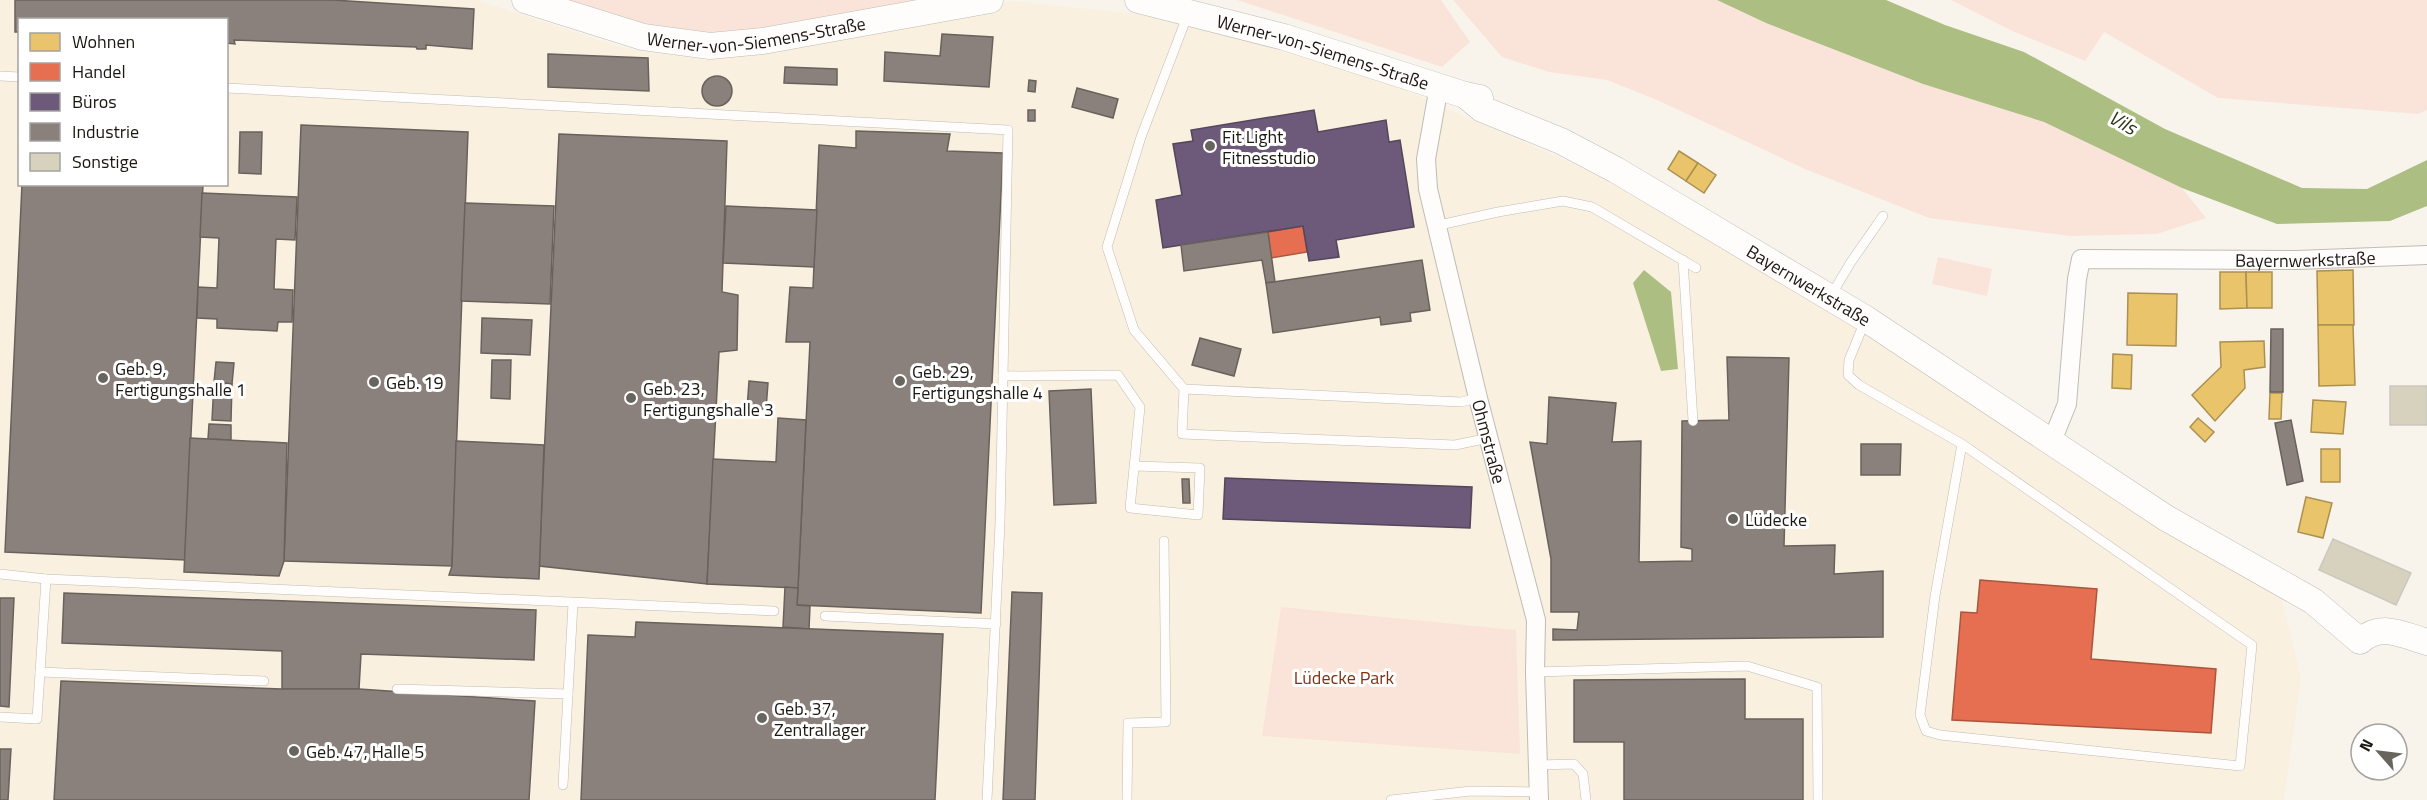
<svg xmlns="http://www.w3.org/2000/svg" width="2427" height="800" font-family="'Titillium Web',sans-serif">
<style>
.built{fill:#faf0df;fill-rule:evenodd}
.green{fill:#fae4d9}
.water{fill:#acbe82}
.homes{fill:#e9c46a;stroke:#ab9050;stroke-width:1.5}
.shops{fill:#e76f51;stroke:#aa553e;stroke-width:1.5}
.offices{fill:#6d597a;stroke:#54465b;stroke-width:1.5}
.industry{fill:#8a817c;stroke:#69625c;stroke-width:1.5}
.building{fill:#d6d2bd;stroke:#cac8c1;stroke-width:1.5}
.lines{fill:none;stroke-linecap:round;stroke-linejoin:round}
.lane-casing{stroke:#bfbcb5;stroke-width:10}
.street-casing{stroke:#bfbcb5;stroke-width:20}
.secondary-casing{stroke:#bfbcb5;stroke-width:27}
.lane{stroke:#fefdfc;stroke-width:9}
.street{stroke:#fefdfc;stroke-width:18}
.secondary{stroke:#fefdfc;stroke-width:26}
.poi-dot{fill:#68655e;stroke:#fff;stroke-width:2}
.labels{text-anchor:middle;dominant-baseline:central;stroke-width:6;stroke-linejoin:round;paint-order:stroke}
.street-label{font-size:18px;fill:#1b1812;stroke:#fff}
.poi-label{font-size:18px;fill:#1b1812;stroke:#fff;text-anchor:start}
.park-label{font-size:18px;fill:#7f3211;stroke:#fff}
.water-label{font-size:20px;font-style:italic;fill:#293410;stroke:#fff}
</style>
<rect width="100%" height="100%" fill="#f8f4ec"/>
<path class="built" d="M0,0H477L624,48L706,60L1012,1L1177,18L1396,86L1619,184L2278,584L2301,678L2284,800H0ZM20,20H226V184H20Z"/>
<g class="green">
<polygon points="541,0 949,0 758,37 681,30 604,17"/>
<polygon points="1237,0 1441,0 1470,42 1442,67"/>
<polygon points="1453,0 1717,0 1766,23 1923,84 2044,122 2182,188 2206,218 2157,234 2070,236 1929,218 1805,169 1657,100 1607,80 1549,72 1502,57"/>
<polygon points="1951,0 2427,0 2427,110 2418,114 2218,98 2104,32 2085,61 2010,30"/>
<polygon points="1938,257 1992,269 1987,296 1932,284"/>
<polygon points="1281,607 1516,630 1520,754 1262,736"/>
</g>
<g class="water">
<polygon points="1717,0 1886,0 1945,25 2024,52 2165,129 2302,188 2367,189 2427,160 2427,206 2390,221 2277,224 2182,188 2044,122 1923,84 1766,23"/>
<polygon points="1644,270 1671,292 1678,369 1661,371 1633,283"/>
</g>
<g class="homes">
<polygon points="1679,151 1698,163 1686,181 1668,169"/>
<polygon points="1698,163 1716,175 1704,193 1686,181"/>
<polygon points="2353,270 2354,325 2318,325 2317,271"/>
<polygon points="2220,272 2246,272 2247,308 2220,309"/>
<polygon points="2246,272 2272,272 2272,308 2247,308"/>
<polygon points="2128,293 2177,294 2176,346 2127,345"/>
<polygon points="2318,325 2353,325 2355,385 2319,386"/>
<polygon points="2264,341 2265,367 2244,370 2245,388 2215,421 2192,395 2221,367 2220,342"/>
<polygon points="2113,354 2132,355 2131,389 2112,388"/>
<polygon points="2270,393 2282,393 2281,419 2269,419"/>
<polygon points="2313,400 2346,402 2343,434 2311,432"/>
<polygon points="2198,418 2214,432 2205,442 2190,427"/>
<rect x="2321" y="449" width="19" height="33"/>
<polygon points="2306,497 2332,503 2323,538 2298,532"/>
</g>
<g class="shops">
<polygon points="1303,226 1307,252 1271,258 1268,232"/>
<polygon points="1980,580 2097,589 2091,659 2216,669 2211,733 1952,720 1961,612 1977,613"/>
</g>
<g class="offices">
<polygon points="1314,110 1318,132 1386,120 1389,142 1400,140 1414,227 1336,240 1339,257 1309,261 1303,226 1163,248 1156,200 1182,195 1173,144 1193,141 1191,130"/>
<polygon points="1225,478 1472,487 1470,528 1223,519"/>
</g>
<g class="industry">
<polygon points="15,0 333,0 474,9 472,49 426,45 426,49 417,49 416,47 234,40 235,44 226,43 226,20 20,20 20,32 15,32"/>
<polygon points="942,34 993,37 989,87 884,81 885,52 940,56"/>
<polygon points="548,54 648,58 649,91 548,87"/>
<polygon points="785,67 837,69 837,85 784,83"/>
<circle cx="717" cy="91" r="15"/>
<polygon points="1029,80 1036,81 1035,92 1028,91"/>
<polygon points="1077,88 1118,99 1113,118 1072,107"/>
<rect x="1028" y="110" width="7" height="11"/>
<polygon points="301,125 468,132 452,566 284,561"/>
<polygon points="856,131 950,134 947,151 1003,153 981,613 797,605 810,342 786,342 790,287 813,288 819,145 856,148"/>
<polygon points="240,132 262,132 261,174 239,173"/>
<polygon points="559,134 727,141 722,292 738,295 737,350 719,352 707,584 539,566"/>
<polygon points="22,184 203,184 185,560 5,552"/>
<polygon points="202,193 297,197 295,240 276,239 274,289 293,290 292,322 278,322 277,331 217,328 217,319 197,318 198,287 217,288 219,238 200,237"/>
<polygon points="465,203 554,206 550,304 461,301"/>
<polygon points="726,206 817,210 814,267 723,263"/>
<polygon points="1268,232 1275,282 1266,283 1262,260 1184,271 1181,245"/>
<polygon points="1422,260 1430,310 1410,313 1411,321 1381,325 1380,317 1273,333 1266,283"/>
<polygon points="482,318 532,320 530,355 481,353"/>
<polygon points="2271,329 2283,329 2283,392 2270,392"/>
<polygon points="1200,338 1241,349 1234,376 1192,365"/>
<polygon points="1727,357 1789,358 1784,546 1835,545 1834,574 1883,571 1883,637 1553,640 1553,629 1577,630 1579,612 1551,612 1551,559 1530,442 1547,444 1549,397 1616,403 1612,442 1641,441 1639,562 1692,561 1692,549 1681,547 1682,421 1729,420"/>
<polygon points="492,360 511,360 510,399 491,398"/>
<polygon points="216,362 234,363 232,384 214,382"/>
<polygon points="749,381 768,383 766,409 747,409"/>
<polygon points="214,382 232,384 231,421 212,420"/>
<polygon points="1091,389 1096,503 1054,505 1049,391"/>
<polygon points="778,418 806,420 798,588 707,584 713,459 776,462"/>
<polygon points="2291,420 2303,481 2287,485 2275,423"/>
<polygon points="209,424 231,425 231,440 208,439"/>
<polygon points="190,438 287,443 284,561 279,576 184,572"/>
<polygon points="456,441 544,445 539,579 449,575 452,566"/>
<polygon points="1861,444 1901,444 1900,475 1861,475"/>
<polygon points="1182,479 1189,479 1190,503 1183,503"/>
<polygon points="785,587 798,588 797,605 810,606 809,629 783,627"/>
<polygon points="1012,592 1042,593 1035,800 1003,800"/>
<polygon points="64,593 536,610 534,660 361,654 359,689 282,689 282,651 62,643"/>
<polygon points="0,598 14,598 9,707 0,706"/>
<polygon points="636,622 943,634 935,800 581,800 588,635 635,637"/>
<polygon points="1745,679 1745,719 1803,719 1803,800 1624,800 1624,742 1574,742 1574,680"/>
<polygon points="61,681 282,689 359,689 535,701 529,800 54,800"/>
<polygon points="0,749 11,749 8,800 0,800"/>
</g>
<g class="building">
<rect x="2390" y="386" width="37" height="39"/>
<polygon points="2333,539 2411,573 2396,605 2319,570"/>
</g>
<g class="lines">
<defs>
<g id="lane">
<polyline points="1188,14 1141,137 1107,247 1134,330 1184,389 1182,434 1455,445 1489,438"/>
<polyline points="0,76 20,77"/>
<polyline points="226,88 1008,130 1000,523 987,800"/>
<polyline points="1435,226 1498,212 1563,201 1592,207 1696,268"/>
<polyline points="1683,260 1693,421"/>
<polyline points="1830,297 1851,262 1883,216"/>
<polyline points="1865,321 1849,360 1848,375 1859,385 1962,444 2252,645 2240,766 1940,735 1926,731 1920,715 1935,596 1962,444"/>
<polyline points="1003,376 1118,375 1140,407 1130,508 1198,515 1200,468 1135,466"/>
<polyline points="1184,389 1461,402 1478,398"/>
<polyline points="0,574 46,579 774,611"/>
<polyline points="825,616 996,624"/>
<polyline points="40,672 264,681"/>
<polyline points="1535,672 1747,666 1817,687 1818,800"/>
<polyline points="397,689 568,694"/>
<polyline points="0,717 37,719 46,579"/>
<polyline points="1538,765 1574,764 1583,774 1586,800"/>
<polyline points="563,785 573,603"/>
<polyline points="1127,800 1128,723 1166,722 1164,541"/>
<polyline points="1391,800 1471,791 1538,792"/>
</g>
<g id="street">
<path id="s1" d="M1439,86L1426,159L1428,189L1478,398L1536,620L1535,672L1539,800"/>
<path id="s2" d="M2052,441L2067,404L2077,279L2081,259L2297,260L2427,255"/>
</g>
<g id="secondary">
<path id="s3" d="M525,0L643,37L710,46L763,41L990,0"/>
<path id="s4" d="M1138,0L1284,37L1465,95L1480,98"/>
<path id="s5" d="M1465,95L1482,109L1561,141L1616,170L1866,319L2166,518L2313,601L2360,641C2382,622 2403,635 2427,642"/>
</g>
</defs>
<use href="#lane" class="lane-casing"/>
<use href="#street" class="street-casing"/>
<use href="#secondary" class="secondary-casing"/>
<use href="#lane" class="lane"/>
<use href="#street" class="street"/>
<use href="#secondary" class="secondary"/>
</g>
<g class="poi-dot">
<circle cx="1210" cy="146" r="6"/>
<circle cx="103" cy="378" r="6"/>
<circle cx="900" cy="381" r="6"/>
<circle cx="374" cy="382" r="6"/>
<circle cx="631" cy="398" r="6"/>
<circle cx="1733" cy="519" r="6"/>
<circle cx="762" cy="718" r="6"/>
<circle cx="294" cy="751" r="6"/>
</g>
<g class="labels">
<g class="street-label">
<text stroke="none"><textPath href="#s3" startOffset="238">Werner-von-Siemens-Straße</textPath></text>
<text stroke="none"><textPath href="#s4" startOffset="192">Werner-von-Siemens-Straße</textPath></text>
<text stroke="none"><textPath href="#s2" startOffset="410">Bayernwerkstraße</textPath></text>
<text stroke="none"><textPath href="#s5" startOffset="394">Bayernwerkstraße</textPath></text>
<text stroke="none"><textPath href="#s1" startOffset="364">Ohmstraße</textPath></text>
</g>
<g class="poi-label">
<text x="1222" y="136">Fit Light<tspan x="1222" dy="21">Fitnesstudio</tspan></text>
<text x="115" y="368">Geb. 9,<tspan x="115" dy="21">Fertigungshalle 1</tspan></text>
<text x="912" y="371">Geb. 29,<tspan x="912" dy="21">Fertigungshalle 4</tspan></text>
<text x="386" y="382">Geb. 19</text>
<text x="643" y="388">Geb. 23,<tspan x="643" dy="21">Fertigungshalle 3</tspan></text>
<text x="1745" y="519">Lüdecke</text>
<text x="774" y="708">Geb. 37,<tspan x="774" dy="21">Zentrallager</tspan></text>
<text x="306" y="751">Geb. 47, Halle 5</text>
</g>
<g class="park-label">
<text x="1344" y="677">Lüdecke Park</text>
</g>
<g class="water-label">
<text transform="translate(2123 122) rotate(29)">Vils</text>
</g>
</g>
<rect x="18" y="18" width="210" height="168" fill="#ffffff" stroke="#a4a3a0" stroke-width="1.5"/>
<rect x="30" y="33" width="30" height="18" fill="#e9c46a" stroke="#a4a3a0" stroke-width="1.5"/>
<text x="72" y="48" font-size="18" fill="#1b1812">Wohnen</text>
<rect x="30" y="63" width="30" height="18" fill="#e76f51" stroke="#a4a3a0" stroke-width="1.5"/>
<text x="72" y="78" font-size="18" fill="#1b1812">Handel</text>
<rect x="30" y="93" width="30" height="18" fill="#6d597a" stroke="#a4a3a0" stroke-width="1.5"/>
<text x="72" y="108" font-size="18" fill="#1b1812">Büros</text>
<rect x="30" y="123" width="30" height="18" fill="#8a817c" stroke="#a4a3a0" stroke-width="1.5"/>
<text x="72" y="138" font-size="18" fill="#1b1812">Industrie</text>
<rect x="30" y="153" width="30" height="18" fill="#d6d2bd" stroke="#a4a3a0" stroke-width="1.5"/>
<text x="72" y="168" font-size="18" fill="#1b1812">Sonstige</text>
<g transform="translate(2379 752) rotate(298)"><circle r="28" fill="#ffffff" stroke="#a4a3a0" stroke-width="1.5"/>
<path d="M0-4.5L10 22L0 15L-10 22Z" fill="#68655e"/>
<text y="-9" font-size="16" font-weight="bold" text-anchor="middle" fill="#1b1812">N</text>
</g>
</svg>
